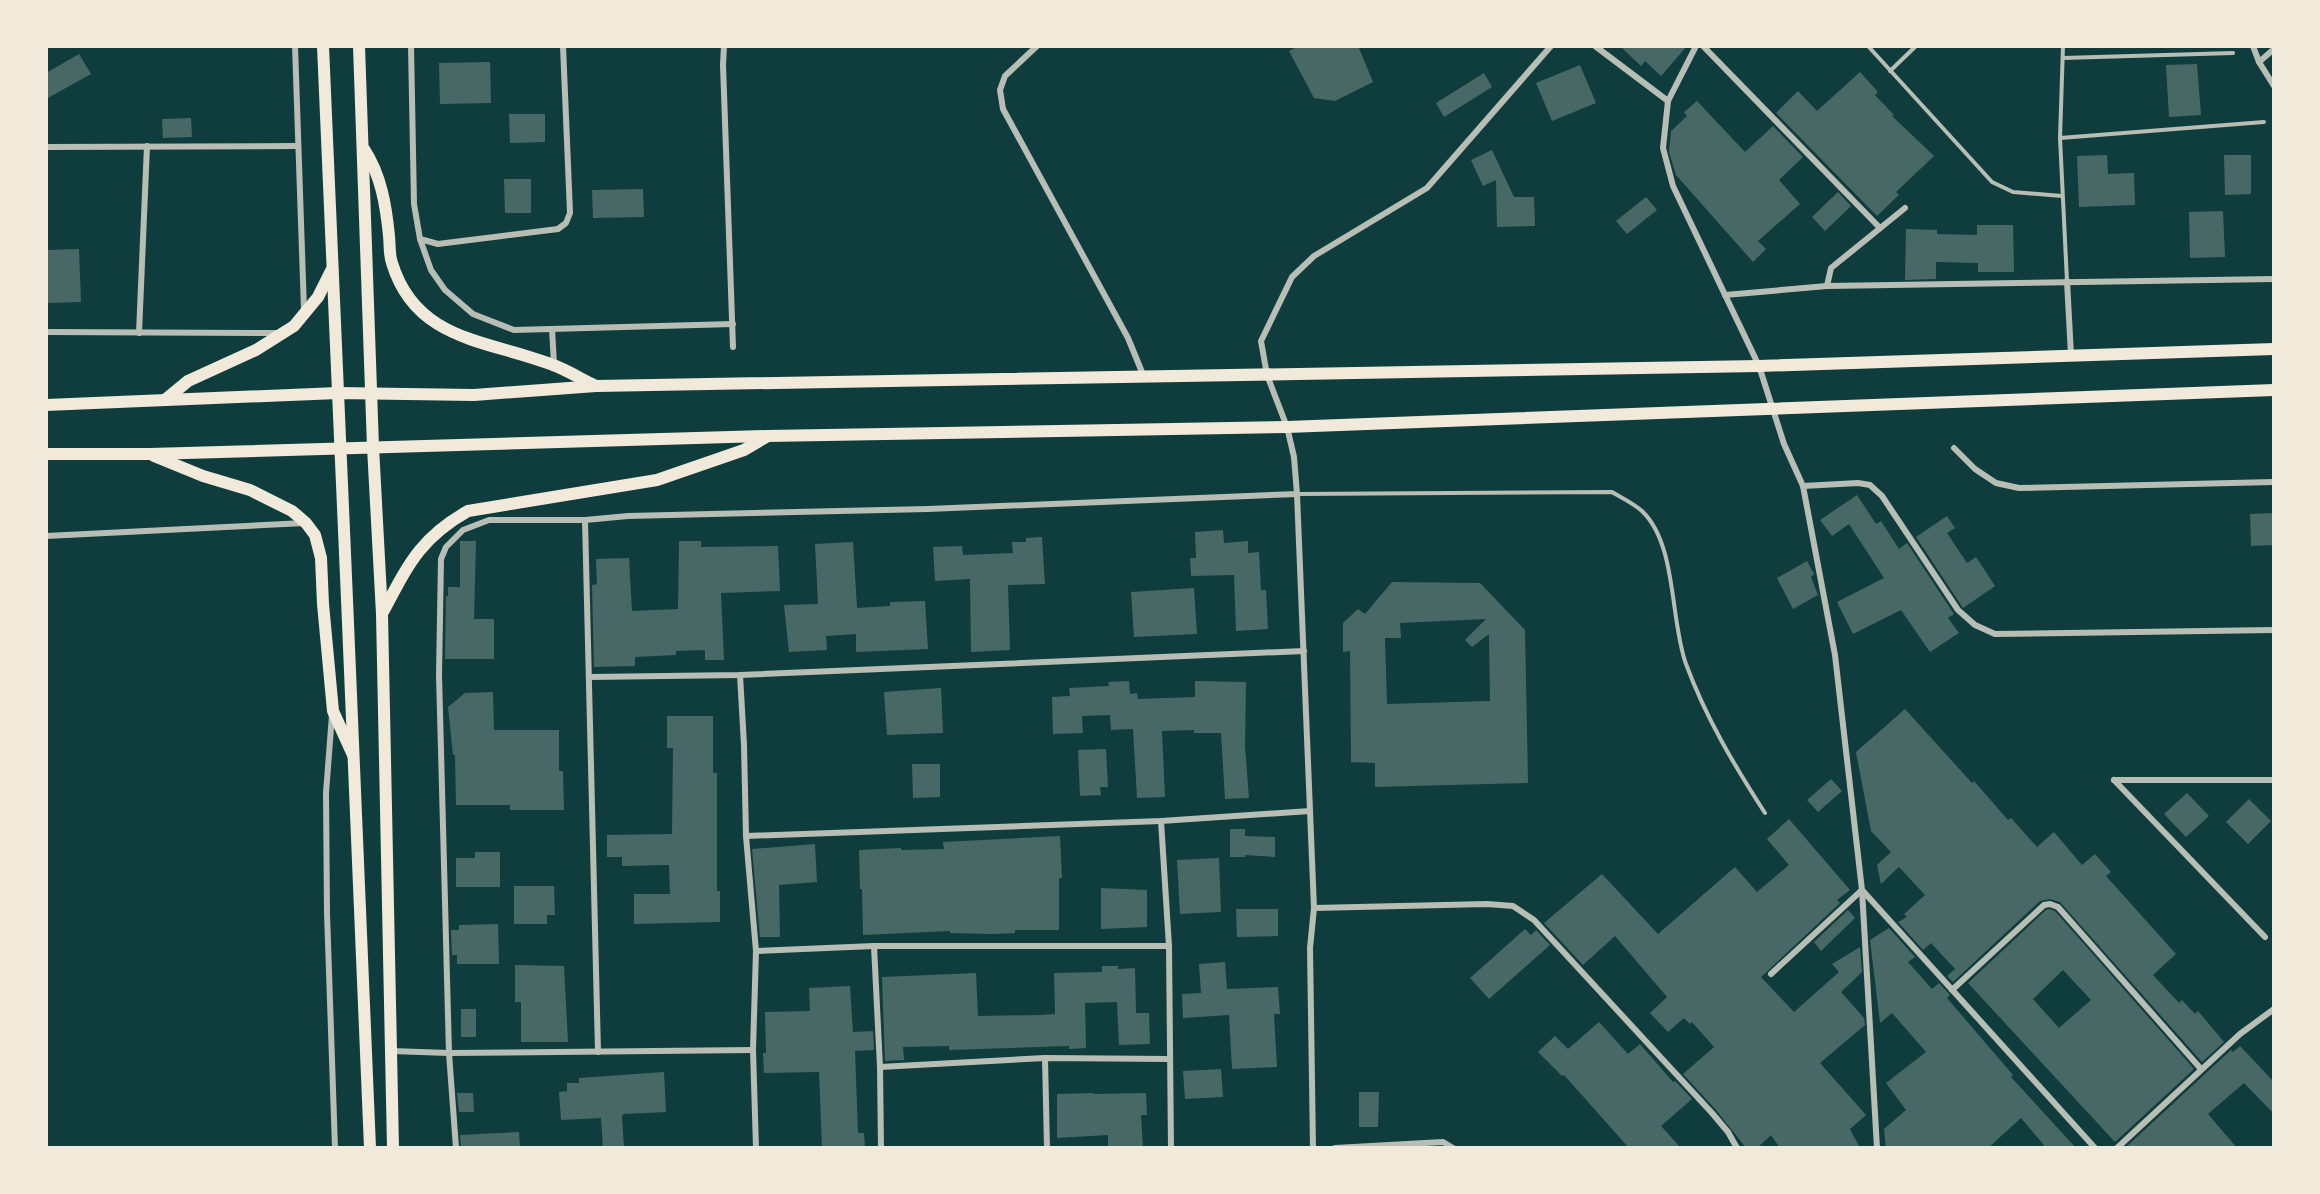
<svg xmlns="http://www.w3.org/2000/svg" width="2320" height="1194" font-family="Helvetica,sans-serif">
<style>
.building{fill:#486865;fill-rule:evenodd}
.lines{fill:none;stroke-linecap:round;stroke-linejoin:round}
.service{stroke:#b8beb3;stroke-width:4}
.minor{stroke:#b8beb3;stroke-width:6}
.secondary{stroke:#f1e9da;stroke-width:12}
</style>
<rect width="100%" height="100%" fill="#0f3d3e"/>
<g class="building">
<polygon points="1299,46 1358,46 1373,82 1335,101 1314,98 1289,51"/>
<polygon points="1620,46 1687,46 1661,76 1645,61 1641,66"/>
<polygon points="79,54 91,74 46,99 46,73"/>
<polygon points="490,62 491,103 440,104 439,63"/>
<polygon points="2197,64 2201,115 2169,117 2166,65"/>
<polygon points="1580,65 1596,103 1552,121 1536,83"/>
<polygon points="1860,72 1878,92 1875,95 1894,115 1892,116 1934,156 1896,192 1899,195 1877,216 1776,113 1798,91 1817,111"/>
<polygon points="1484,73 1492,87 1444,117 1436,103"/>
<polygon points="1697,101 1745,152 1773,126 1803,157 1779,180 1800,204 1758,241 1766,249 1753,262 1676,175 1669,152 1671,131 1687,116 1684,112"/>
<polygon points="509,114 545,114 545,142 510,143"/>
<polygon points="191,118 192,137 163,138 162,119"/>
<polygon points="1492,150 1514,197 1534,197 1535,226 1497,227 1496,180 1483,186 1471,160"/>
<polygon points="2107,155 2108,174 2134,173 2135,205 2079,207 2077,156"/>
<polygon points="2224,155 2251,155 2251,194 2225,195"/>
<polygon points="504,179 531,179 531,213 505,213"/>
<polygon points="643,189 644,217 593,218 592,190"/>
<polygon points="1838,192 1851,206 1825,231 1812,217"/>
<polygon points="1646,197 1657,210 1627,234 1616,221"/>
<polygon points="2223,211 2225,257 2190,258 2189,212"/>
<polygon points="1977,225 2013,225 2014,272 1978,272 1978,263 1936,262 1936,279 1905,280 1906,229 1937,230 1937,234 1977,235"/>
<polygon points="79,249 81,302 46,303 47,250"/>
<polygon points="1857,495 1876,524 1881,521 1899,549 1907,543 1954,614 1948,618 1959,633 1930,652 1901,610 1853,634 1837,602 1884,578 1849,524 1832,536 1820,520"/>
<polygon points="2274,513 2274,545 2251,546 2250,514"/>
<polygon points="1947,516 1955,528 1947,533 1967,563 1976,557 1995,586 1963,608 1916,537"/>
<polygon points="1223,530 1224,543 1248,541 1248,553 1259,552 1261,590 1266,590 1268,629 1236,631 1234,575 1191,576 1190,558 1196,558 1195,532"/>
<polygon points="1042,537 1045,584 1008,585 1010,650 971,652 970,579 935,581 933,547 962,546 963,555 1013,553 1012,542 1026,542 1026,538"/>
<polygon points="460,541 476,541 474,619 494,619 494,659 445,659 446,596 448,596 448,587 460,587"/>
<polygon points="679,541 701,541 701,547 778,546 780,591 721,593 724,660 705,660 705,650 676,651 676,655 635,657 635,666 594,667 592,585 597,584 596,559 629,558 632,611 678,609"/>
<polygon points="853,542 857,608 890,606 890,602 925,601 928,649 856,652 856,634 826,636 827,650 789,652 784,605 818,604 815,544"/>
<polygon points="1807,561 1814,574 1811,577 1818,595 1793,609 1777,578"/>
<path d="M1392,582L1480,583L1525,630L1528,783L1375,787V763L1351,762L1350,651L1343,652V623L1358,609L1365,614ZM1486,619L1465,640L1472,647L1489,634L1490,701L1387,704L1385,638H1401L1400,623Z"/>
<polygon points="1194,588 1197,634 1134,637 1131,592"/>
<polygon points="1129,681 1130,694 1137,693 1138,699 1195,697 1195,681 1246,682 1245,746 1249,798 1225,799 1221,733 1194,733 1194,730 1162,731 1165,797 1137,798 1133,729 1111,730 1110,715 1082,716 1083,733 1053,734 1052,697 1070,696 1069,688 1109,686 1108,682"/>
<polygon points="941,688 943,733 887,735 884,692"/>
<polygon points="493,692 494,730 559,730 559,771 563,771 564,810 510,810 510,805 456,805 455,755 453,755 448,707 465,693"/>
<polygon points="1905,709 1972,783 1974,781 2008,820 2011,818 2037,847 2054,832 2082,865 2095,854 2111,872 2106,876 2176,954 2153,975 2179,1003 2182,1000 2195,1014 2198,1011 2224,1042 2202,1062 2060,902 2050,899 2040,901 1953,982 1947,976 1955,969 1931,943 1923,950 1898,922 1907,917 1904,914 1925,895 1899,867 1881,884 1877,865 1891,852 1871,831 1856,752"/>
<polygon points="667,716 713,716 713,773 717,773 717,891 720,891 720,922 634,924 634,894 670,894 669,865 622,866 622,857 607,857 607,835 672,834 673,748 667,748"/>
<polygon points="1106,749 1108,787 1100,787 1101,795 1080,796 1078,750"/>
<polygon points="912,764 940,764 940,797 913,798"/>
<polygon points="1831,779 1842,791 1818,812 1807,800"/>
<polygon points="2187,793 2209,816 2186,837 2164,814"/>
<polygon points="2249,799 2271,821 2248,844 2226,822"/>
<polygon points="1789,819 1850,890 1837,900 1840,903 1761,977 1794,1012 1839,972 1832,964 1860,947 1862,972 1841,992 1864,1018 1865,1025 1820,1063 1866,1115 1850,1129 1860,1148 1780,1148 1771,1135 1757,1148 1746,1148 1716,1110 1683,1074 1714,1047 1692,1022 1690,1024 1684,1018 1668,1032 1650,1013 1667,997 1615,936 1583,965 1544,923 1602,874 1658,934 1735,867 1757,892 1789,865 1767,839"/>
<polygon points="1230,829 1245,829 1245,836 1275,837 1275,857 1245,855 1245,857 1230,857"/>
<polygon points="1060,836 1062,878 1059,878 1059,930 1015,930 1015,933 993,934 950,933 950,931 863,935 862,889 860,889 859,850 901,848 901,850 944,849 943,842"/>
<polygon points="815,844 817,882 779,885 780,937 760,937 752,849"/>
<polygon points="475,852 500,852 500,887 456,887 456,858 475,858"/>
<polygon points="1219,858 1221,912 1180,914 1177,860"/>
<polygon points="514,886 554,886 555,915 547,915 547,924 514,924"/>
<polygon points="1101,888 1147,890 1147,927 1101,929"/>
<polygon points="1236,909 1278,909 1278,936 1237,937"/>
<path d="M2049,909L2055,911L2194,1069L2115,1142L1968,983L2046,910ZM2063,970L2091,1000L2059,1028L2033,999Z"/>
<polygon points="1848,910 1855,918 1821,951 1814,942"/>
<polygon points="498,924 499,964 457,964 457,955 452,955 451,930 459,930 459,925"/>
<polygon points="1889,928 1915,957 1908,962 1932,989 1939,983 1950,995 1947,998 2013,1075 2011,1077 2076,1148 2041,1148 2044,1145 2021,1118 1988,1148 1886,1148 1884,1129 1906,1110 1886,1083 1926,1052 1892,1013 1880,1023 1870,940"/>
<polygon points="1525,929 1531,935 1536,930 1550,945 1489,999 1470,978"/>
<polygon points="1225,962 1227,989 1278,987 1280,1014 1274,1014 1277,1067 1232,1069 1229,1015 1183,1018 1182,994 1201,993 1199,964"/>
<polygon points="515,965 564,966 568,1042 521,1042 521,1002 515,1002"/>
<polygon points="1102,966 1118,966 1118,969 1135,968 1136,1013 1149,1013 1150,1044 1119,1045 1117,1002 1085,1003 1086,1048 1069,1049 1069,1046 949,1050 949,1046 903,1047 904,1060 885,1061 882,977 976,973 978,1016 1039,1015 1055,1014 1054,973 1102,972"/>
<polygon points="850,986 853,1032 873,1031 874,1050 855,1051 858,1133 864,1133 865,1148 822,1148 819,1072 764,1073 763,1053 766,1053 765,1012 810,1011 809,988"/>
<rect x="461" y="1009" width="15" height="28"/>
<polygon points="1599,1022 1628,1054 1640,1044 1673,1082 1675,1081 1692,1099 1661,1126 1681,1148 1629,1148 1564,1075 1562,1076 1538,1052 1555,1036 1568,1049"/>
<polygon points="2240,1046 2274,1082 2274,1114 2244,1083 2208,1114 2237,1148 2125,1148 2231,1050 2233,1052"/>
<polygon points="1221,1069 1223,1097 1185,1099 1183,1071"/>
<polygon points="664,1072 666,1112 624,1114 622,1116 624,1148 603,1148 601,1118 561,1120 559,1092 567,1091 567,1083 579,1083 579,1078"/>
<polygon points="1359,1092 1379,1092 1378,1127 1359,1127"/>
<polygon points="457,1093 473,1093 474,1112 459,1112"/>
<polygon points="1093,1093 1093,1094 1146,1093 1147,1115 1141,1115 1143,1148 1108,1148 1108,1135 1057,1138 1057,1094"/>
<polygon points="519,1132 520,1148 461,1148 460,1135"/>
</g>
<g class="lines">
<g class="service">
<polyline points="1868,46 1992,182 2013,192 2062,196"/>
<polyline points="2063,46 2060,138 2067,281"/>
<polyline points="2063,58 2233,53"/>
<polyline points="1890,71 1916,46"/>
<polyline points="2060,138 2264,122"/>
<path d="M1297,494L1612,492C1622,498 1635,504 1643,512C1677,546 1670,620 1686,664C1706,718 1734,765 1765,813"/>
</g>
<g class="minor">
<polyline points="295,46 304,310"/>
<polyline points="411,46 414,204 420,239 438,244 558,229 566,223 570,213 563,46"/>
<polyline points="724,46 723,65 733,347"/>
<polyline points="1037,46 1005,76 1000,90 1003,109 1128,338 1144,377"/>
<polyline points="1595,46 1668,101"/>
<polyline points="1696,46 1668,101 1663,148 1673,186 1759,366 1784,444 1803,486 1835,655 1862,890 1877,1148"/>
<polyline points="1703,46 1880,228"/>
<polyline points="2253,46 2259,62 2274,86"/>
<polyline points="2259,62 2274,49"/>
<polyline points="46,147 297,146"/>
<polyline points="420,239 431,270 445,290 473,314 514,330 733,324"/>
<polyline points="2067,281 2071,355"/>
<polyline points="1827,286 1831,268 1905,208"/>
<polyline points="1725,295 1827,286 2274,279"/>
<polyline points="552,329 554,364"/>
<polyline points="46,332 278,333"/>
<polyline points="139,333 147,146"/>
<polyline points="1954,448 1975,469 1996,483 2019,488 2274,482"/>
<polyline points="1803,486 1858,483 1870,485 1882,496 1958,610 1975,625 1995,634 2274,630"/>
<polyline points="585,520 598,1052"/>
<polyline points="46,536 305,523"/>
<polyline points="740,675 744,745 746,836 756,951 753,1050 756,1148"/>
<polyline points="589,677 740,675 1304,651"/>
<polyline points="332,715 326,793 327,913 335,1148"/>
<polyline points="2114,780 2265,937"/>
<polyline points="2114,780 2274,780"/>
<polyline points="1161,821 1169,946 1171,1148"/>
<polyline points="746,836 1161,821 1310,811"/>
<polyline points="1314,908 1487,904 1513,906 1534,920 1712,1113 1728,1132 1737,1148"/>
<polyline points="874,946 880,1067 881,1148"/>
<polyline points="756,951 874,946 1169,946"/>
<polyline points="1771,974 1862,890 2095,1148"/>
<polyline points="1952,990 2044,905 2050,904 2058,907 2201,1069"/>
<polyline points="391,1051 449,1053 753,1050"/>
<polyline points="1045,1058 1047,1148"/>
<polyline points="880,1067 1045,1058 1169,1059"/>
<polyline points="456,1148 449,1053 439,675 441,559 446,547 463,530 489,520 585,520 628,516 928,509 1297,494"/>
<polyline points="1313,1148 1310,948 1314,908 1297,494 1294,457 1287,427 1267,375 1261,341 1292,277 1314,256 1427,188 1551,46"/>
<polyline points="1335,1148 1443,1142 1453,1148"/>
<polyline points="2117,1148 2240,1034 2274,1009"/>
</g>
<g class="secondary">
<path d="M323,46C338,414 356,780 370,1148"/>
<polyline points="359,46 373,447 382,614 393,1148"/>
<path d="M364,149C381,175 386,205 389,236C390,245 389,255 392,263C416,342 489,340 553,365C567,370 581,379 594,385"/>
<polyline points="165,400 188,381 256,350 294,326 318,297 331,271"/>
<polyline points="46,405 338,393 474,395 596,386 1759,366 2274,349"/>
<polyline points="46,454 150,454 767,436 1287,427 2274,390"/>
<polyline points="154,456 203,476 250,490 292,511 306,523 315,535 321,558 323,604 333,711 353,755"/>
<path d="M383,612C408,565 420,538 468,511L657,480L744,450L766,437"/>
</g>
</g>
<rect width="2320" height="1194" fill="none" stroke="#f1e9da" stroke-width="96"/>
</svg>
